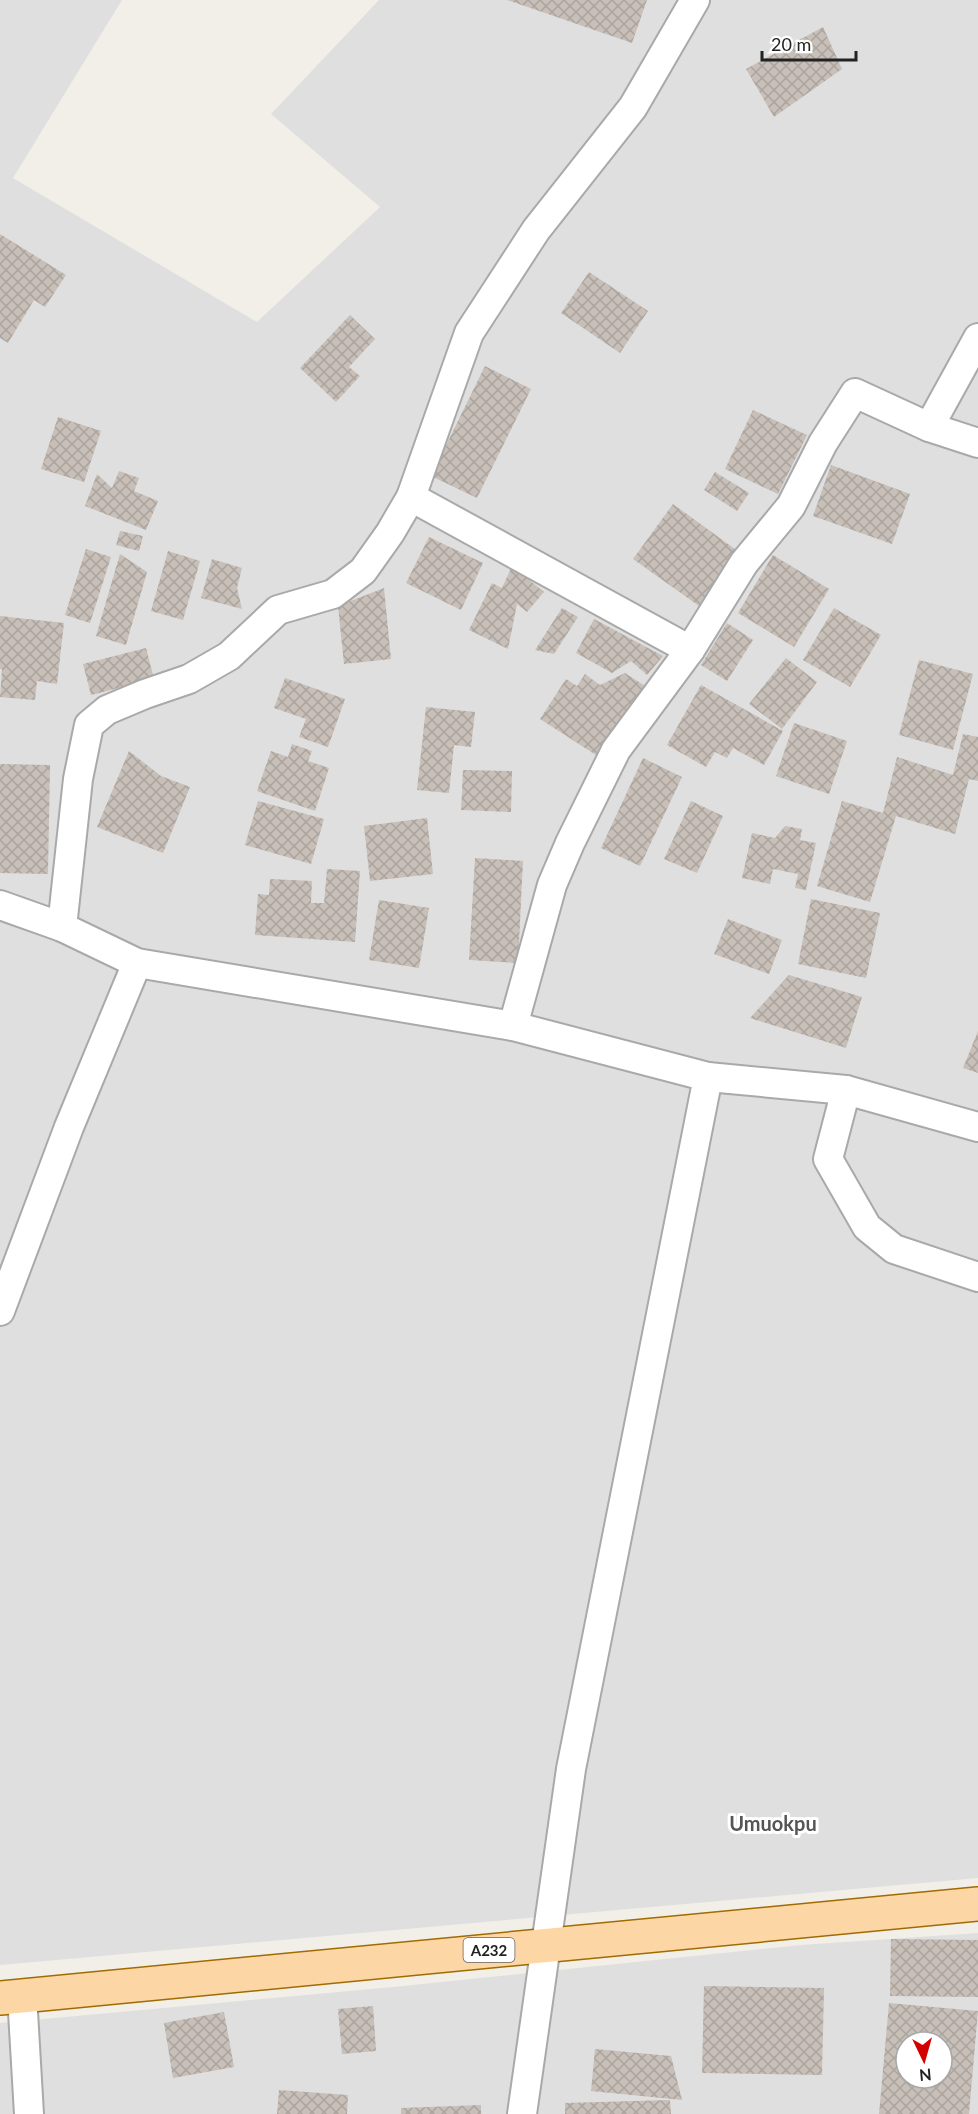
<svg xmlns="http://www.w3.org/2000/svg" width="978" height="2114" font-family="Lato,sans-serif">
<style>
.residential{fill:#e0dfdf;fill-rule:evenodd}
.building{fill:url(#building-cross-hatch);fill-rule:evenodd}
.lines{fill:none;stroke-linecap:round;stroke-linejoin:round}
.street-casing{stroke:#a9a9a9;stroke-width:32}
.primary-casing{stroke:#a06b00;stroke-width:36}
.street{stroke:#fff;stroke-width:28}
.primary{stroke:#fcd6a4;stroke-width:33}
.labels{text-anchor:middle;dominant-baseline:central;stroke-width:6;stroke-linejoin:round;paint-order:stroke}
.shield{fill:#fff;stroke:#646464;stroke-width:1.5}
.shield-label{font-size:15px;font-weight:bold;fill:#222}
.quarter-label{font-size:20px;font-weight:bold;fill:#555;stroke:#fff}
</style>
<defs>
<pattern id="building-cross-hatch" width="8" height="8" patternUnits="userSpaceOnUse" patternTransform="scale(1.5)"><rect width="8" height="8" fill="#c7bfb8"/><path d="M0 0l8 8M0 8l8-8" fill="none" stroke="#aba49e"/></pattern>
</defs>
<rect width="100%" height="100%" fill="#f2efe9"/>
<g class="residential">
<polygon points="0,0 122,0 13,178 257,322 380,207 271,114 379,0 978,0 978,1878 0,1965"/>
<path d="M978,1933V2114H0V2023L393,1987L801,1945ZM906,2042H942V2078H906Z"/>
</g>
<g class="building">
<polygon points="507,0 647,0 632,43"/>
<polygon points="823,27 842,69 774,117 746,69"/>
<polygon points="0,234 66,275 45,307 34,300 8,343 0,338"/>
<polygon points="589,272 648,311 620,353 561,313"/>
<polygon points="350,315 375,339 349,367 360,376 336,402 300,368"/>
<polygon points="485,366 531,389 477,498 431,476"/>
<polygon points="753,410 807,435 778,494 725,469"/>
<polygon points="58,417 101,431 84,482 41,469"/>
<polygon points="831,465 910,494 892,544 813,516"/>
<polygon points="119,471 139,478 134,491 158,501 146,530 85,506 97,474 112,488"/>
<polygon points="715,472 749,493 737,511 704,490"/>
<polygon points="673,504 739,552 699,606 633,559"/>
<polygon points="120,531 143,536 139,551 116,545"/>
<polygon points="429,537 483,563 461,610 406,583"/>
<polygon points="86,549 111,557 90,623 65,615"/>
<polygon points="168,551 200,561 183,620 151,611"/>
<polygon points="120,554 147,572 126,645 96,636"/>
<polygon points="773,555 829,589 794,647 738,613"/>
<polygon points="212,559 242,568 237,588 242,609 201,598"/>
<polygon points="512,566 544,592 527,612 517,604 508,649 469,630 492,583 502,588"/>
<polygon points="384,588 391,659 344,664 338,606"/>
<polygon points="562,608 578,617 554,654 535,650"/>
<polygon points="834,608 881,635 850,687 803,660"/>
<polygon points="0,616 64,623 57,684 37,681 35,700 0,697 2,669 0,669"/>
<polygon points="594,619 663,656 647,675 631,661 612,673 576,653"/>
<polygon points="727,623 753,640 727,681 701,665"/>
<polygon points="146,648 154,679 91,695 83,664"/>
<polygon points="786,658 817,682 782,729 749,704"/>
<polygon points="919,660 973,674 953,750 899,735"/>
<polygon points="625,673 648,688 602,759 540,719 566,679 577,686 585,674 600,685"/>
<polygon points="285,678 345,699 328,747 299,737 306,719 274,708"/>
<polygon points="701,685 783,731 764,765 733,748 727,758 715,752 706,767 667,745"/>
<polygon points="426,707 475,712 471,747 454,745 449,793 417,790"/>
<polygon points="794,723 847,741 829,794 776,776"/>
<polygon points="963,734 978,737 978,781 969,779 955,834 896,816 870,902 817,886 842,801 883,813 897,757 953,775"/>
<polygon points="292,744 312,751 308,761 329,768 315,811 257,791 271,751 288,757"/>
<polygon points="129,751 161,776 190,787 163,853 97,827"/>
<polygon points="643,758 682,777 640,866 601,848"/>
<polygon points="0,764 50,765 48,874 0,873"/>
<polygon points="463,770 512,771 511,812 461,810"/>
<polygon points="258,801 324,819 311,864 245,845"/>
<polygon points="691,801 723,816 697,873 664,859"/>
<polygon points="427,818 433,874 370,881 364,826"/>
<polygon points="785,826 802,829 800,840 816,843 806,890 795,888 798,874 773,869 770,884 742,878 752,833 775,838"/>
<polygon points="475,858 523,861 518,963 469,960"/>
<polygon points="327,869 360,871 355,942 255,935 258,894 269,895 270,879 312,881 311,903 324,903"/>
<polygon points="811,899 880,913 866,978 798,964"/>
<polygon points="379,900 429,908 419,968 369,960"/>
<polygon points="728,919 782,940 769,974 714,954"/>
<polygon points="789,975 862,997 846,1048 750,1018"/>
<polygon points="978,1031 978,1073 963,1068"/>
<polygon points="891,1939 978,1940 978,1997 890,1996"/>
<polygon points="704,1986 824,1988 822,2075 702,2073"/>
<path d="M889,2003L978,2011L969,2114H879ZM906,2042H942V2078H906Z"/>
<polygon points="373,2006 376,2051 342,2054 338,2009"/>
<polygon points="224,2012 234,2067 173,2078 164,2023"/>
<polygon points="595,2049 671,2056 682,2100 591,2091"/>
<polygon points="279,2090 348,2095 347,2114 277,2114"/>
<polygon points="670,2100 671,2114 565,2114 565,2103"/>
<polygon points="481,2105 481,2114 401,2114 401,2108"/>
</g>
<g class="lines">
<defs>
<g id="street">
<polyline points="929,427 978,338"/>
<polyline points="411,497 690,650"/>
<polyline points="0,905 62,927 137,963 513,1026 708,1077 846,1090 978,1127"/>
<polyline points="62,927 78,779 89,725 107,710 145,694 189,679 229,656 278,610 333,594 363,571 390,533 411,497 469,333 536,230 633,107 695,0"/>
<polyline points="513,1026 552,885 570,843 616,750 690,650 744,563 791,506 823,443 855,393 929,427 978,443"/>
<polyline points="846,1090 828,1159 867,1227 894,1249 978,1277"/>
<polyline points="0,1311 69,1127 137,963"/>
<polyline points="22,1995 29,2114"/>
<polyline points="522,2114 571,1769 708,1077"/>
</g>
<polyline id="primary" points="0,1998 978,1904"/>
</defs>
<use href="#street" class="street-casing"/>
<use href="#primary" class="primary-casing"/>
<use href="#street" class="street"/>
<use href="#primary" class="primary"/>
</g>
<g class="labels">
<rect class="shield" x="463.5" y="1938" width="51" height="24" rx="4.5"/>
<g class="shield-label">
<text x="489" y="1950">A232</text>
</g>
<g class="quarter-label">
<text x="773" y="1823">Umuokpu</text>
</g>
</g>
<g transform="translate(924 2060) rotate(175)"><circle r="28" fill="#ffffff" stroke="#a7a7a7" stroke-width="1.5"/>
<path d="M0-4.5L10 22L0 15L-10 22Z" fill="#d40000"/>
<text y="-9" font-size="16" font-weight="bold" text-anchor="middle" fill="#222222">N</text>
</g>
<path d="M762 51v9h94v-9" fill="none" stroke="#222222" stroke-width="3"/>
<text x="771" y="51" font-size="18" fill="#222222" stroke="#ffffff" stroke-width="4.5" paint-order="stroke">20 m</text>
</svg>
